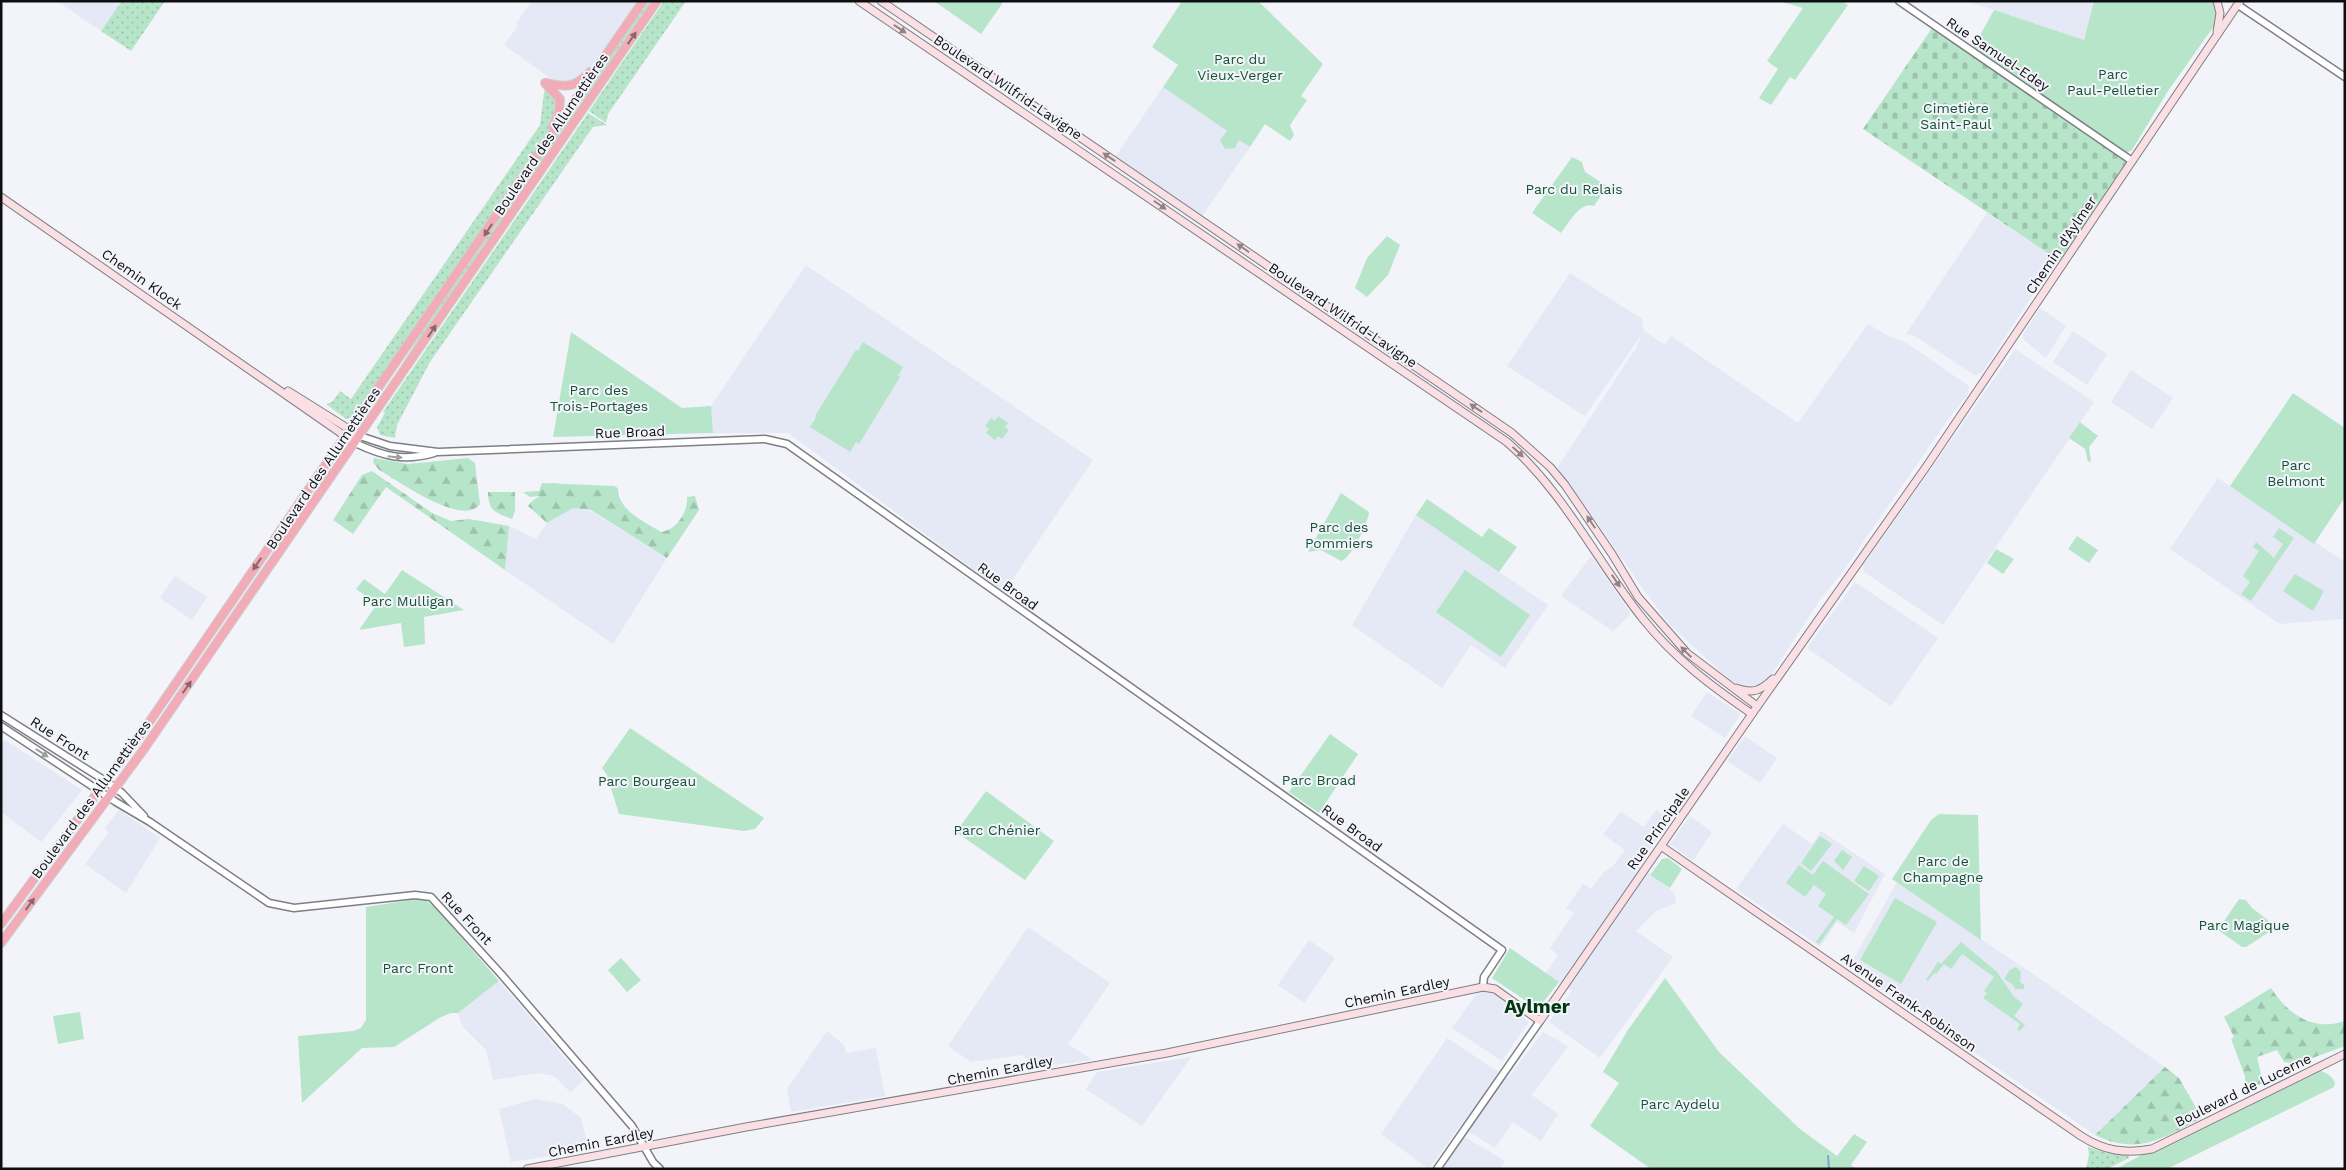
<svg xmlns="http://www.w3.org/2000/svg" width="2346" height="1170" font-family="'Work Sans',sans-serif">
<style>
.built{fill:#e5e8f5}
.grass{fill:url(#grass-dots)}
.forest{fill:url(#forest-firs)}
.cemetery{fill:url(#cemetery-stones)}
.green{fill:#b7e5ca}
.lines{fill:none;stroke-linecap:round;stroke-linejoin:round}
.stream{stroke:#78a8c9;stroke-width:2}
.tertiary-casing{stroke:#7e7f84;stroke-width:9}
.secondary-casing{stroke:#7e7f84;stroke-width:9}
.trunk-casing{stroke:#cfcfcf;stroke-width:10}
.tertiary{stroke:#fff;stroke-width:6}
.secondary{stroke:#fae0e4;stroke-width:7}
.trunk{stroke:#f2acb8;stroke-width:8}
.oneway{fill:#908285}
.oneway2{fill:#8b656c}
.oneway3{fill:#9f9f9f}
.labels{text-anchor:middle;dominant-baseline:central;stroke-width:4;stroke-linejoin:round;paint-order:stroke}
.street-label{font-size:14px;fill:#0e0f10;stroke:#f3f4fa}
.park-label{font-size:14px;fill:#145436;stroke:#f3f4fa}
.district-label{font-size:19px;font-weight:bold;fill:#033613;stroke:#f3f4fa}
</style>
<defs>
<pattern id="grass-dots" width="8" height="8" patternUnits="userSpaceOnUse" patternTransform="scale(1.25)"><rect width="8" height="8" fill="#b7e5ca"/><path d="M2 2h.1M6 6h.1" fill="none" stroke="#9cc3ac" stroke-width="1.8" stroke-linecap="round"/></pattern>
<pattern id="forest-firs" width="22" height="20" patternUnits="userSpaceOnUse" patternTransform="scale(1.25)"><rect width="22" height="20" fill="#b7e5ca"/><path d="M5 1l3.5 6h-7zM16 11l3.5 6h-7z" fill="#9cc3ac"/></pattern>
<pattern id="cemetery-stones" width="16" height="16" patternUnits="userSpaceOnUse" patternTransform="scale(1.25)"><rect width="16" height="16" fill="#b7e5ca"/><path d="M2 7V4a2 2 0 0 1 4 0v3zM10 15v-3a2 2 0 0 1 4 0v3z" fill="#9cc3ac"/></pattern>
</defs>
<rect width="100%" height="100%" fill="#f3f4fa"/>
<g class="built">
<polygon points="57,1 122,1 101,31"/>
<polygon points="531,1 637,1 597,60 577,81 564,83 550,78 504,45 518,26 516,24"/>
<polygon points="1967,1 2094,1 2084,40"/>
<polygon points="1163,87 1250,147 1200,219 1113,160"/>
<polygon points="1987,213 2056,259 1982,373 1974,375 1915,336 1906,334"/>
<polygon points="806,265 1093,460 1004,592 788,433 713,433 711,406"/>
<polygon points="1570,273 1642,319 1644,331 1665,345 1671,336 1798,423 1868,324 1890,337 1905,342 1969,386 1968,394 1947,421 1841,574 1819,601 1765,685 1749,689 1730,680 1671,626 1643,589 1592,515 1557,468 1636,348 1642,334 1585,416 1507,366"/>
<polygon points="2040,308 2066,326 2046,358 2023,339 2023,334"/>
<polygon points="2073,331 2107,354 2087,385 2053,362"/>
<polygon points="2015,349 2094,402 1943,625 1864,572 1863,566"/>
<polygon points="2131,370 2173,398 2152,429 2111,402"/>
<polygon points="2218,478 2345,562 2343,619 2280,624 2170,549"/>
<polygon points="573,508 591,511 667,558 613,644 505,570 509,526 536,539 547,523"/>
<polygon points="1416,515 1548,605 1505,668 1471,645 1442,688 1352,625"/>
<polygon points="1591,556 1631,614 1613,631 1561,596"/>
<polygon points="175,576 207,597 192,620 160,598"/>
<polygon points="1855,582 1938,638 1891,706 1807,648"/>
<polygon points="1707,692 1741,714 1725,738 1691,716"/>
<polygon points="1745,736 1777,758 1760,783 1727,761"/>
<polygon points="5,740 82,790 41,842 1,812 1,745"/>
<polygon points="119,810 160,838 126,893 85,864 108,833 105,828"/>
<polygon points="1656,810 1671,820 1638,866 1667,886 1674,894 1676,903 1656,911 1636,931 1673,957 1600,1058 1549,1022 1572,991 1546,973 1558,955 1550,948 1574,913 1566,908 1583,884 1591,889 1604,872 1613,866 1625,850 1603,834 1621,812 1644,827"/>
<polygon points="1690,816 1712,832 1693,861 1670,844"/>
<polygon points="1783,824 1812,844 1821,831 1885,874 1854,933 1837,922 1820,947 1736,889"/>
<polygon points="1897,882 2049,985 2165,1067 2095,1135 1849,967"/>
<polygon points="1028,927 1110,983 1068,1044 1093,1060 1038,1067 1021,1055 971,1062 948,1046"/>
<polygon points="1309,940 1335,958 1304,1003 1278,985"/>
<polygon points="499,981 584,1080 570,1092 554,1076 538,1073 493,1080 486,1050 462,1026 458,1013"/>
<polygon points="1484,990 1495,991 1529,1022 1502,1061 1452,1028 1478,992"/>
<polygon points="827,1031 844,1045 846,1053 876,1048 885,1096 791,1112 787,1089"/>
<polygon points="1543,1032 1568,1046 1532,1095 1558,1114 1541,1141 1513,1122 1495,1148 1460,1126 1429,1169 1381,1134 1447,1038 1508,1078"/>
<polygon points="1191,1057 1142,1126 1086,1089 1097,1072"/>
<polygon points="535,1099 563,1104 581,1118 589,1150 511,1162 499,1109"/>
<polygon points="1465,1137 1505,1161 1500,1169 1443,1169"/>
</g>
<g class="grass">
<polygon points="122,1 165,1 131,51 101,31"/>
<polygon points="648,1 652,1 582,106 579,103"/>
<polygon points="664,1 686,1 608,114 606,123 589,111"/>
<polygon points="545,85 559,99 556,120 550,130 360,408 350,418 346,419 326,404 332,402 340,391 351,399 540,125"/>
<polygon points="577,105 581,108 402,370 399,369 421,333"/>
<polygon points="588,113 607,125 593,127 430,362 397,425 395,438 380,435 377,427 385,413 383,412"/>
<polygon points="2088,1147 2108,1153 2128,1155 2129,1158 2107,1169 2086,1169 2089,1155"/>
</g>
<g class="forest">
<path d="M374,458L408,464L468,458L475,463L480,504C463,528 397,480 379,470L373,462Z"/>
<polygon points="372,471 432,513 451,521 469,519 509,526 505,570 386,487 353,534 333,520 362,475"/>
<path d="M542,483L614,486L618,488C618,511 644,521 661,532C676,530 688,513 687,497L695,496L699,510L667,558L591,510L573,508L547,523L528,506L532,501L540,496L530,497L523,492L539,491Z"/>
<path d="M488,492H515V511L512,519C496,513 488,511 488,492Z"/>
<path d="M2271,988C2288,1014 2312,1032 2345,1021V1046L2296,1064L2284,1062L2277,1050L2257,1057L2263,1083L2242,1093L2240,1089L2245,1083V1076L2231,1039L2234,1037L2224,1017Z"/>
<path d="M2165,1067L2179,1078L2202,1118C2163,1138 2138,1156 2095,1135Z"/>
</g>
<polygon class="cemetery" points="1934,25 2132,161 2064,264 1863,129"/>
<g class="green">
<polygon points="934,1 1004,1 981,34"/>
<polygon points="1182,1 1258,1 1323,64 1301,96 1307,100 1290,125 1294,135 1290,141 1265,124 1250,147 1239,140 1235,148 1225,149 1220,140 1227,131 1163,87 1178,65 1152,47"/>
<polygon points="1779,1 1842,1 1848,5 1795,80 1790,77 1771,105 1759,98 1778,69 1767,61 1803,8"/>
<polygon points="2094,1 2212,1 2215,6 2216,16 2214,26 2168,91 2132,150 2126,153 1973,48 1994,10 2084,40"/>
<path d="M1572,157L1582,162L1585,172L1607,186L1594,206C1580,201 1569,223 1561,233L1532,213Z"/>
<polygon points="1387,236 1400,245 1388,275 1367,297 1355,288 1367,258"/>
<polygon points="571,332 682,408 711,406 713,433 553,437"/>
<polygon points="863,342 903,367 898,376 900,377 859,444 856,442 850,452 810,427 816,418 815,416 856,350 858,351"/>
<polygon points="2293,393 2345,428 2345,456 2343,459 2345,461 2345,497 2314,544 2230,486"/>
<polygon points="998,416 1008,423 1005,427 1009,430 1002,439 998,436 995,440 986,433 989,429 985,426 991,418 995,421"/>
<polygon points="2080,422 2098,436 2089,447 2091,461 2088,462 2085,449 2069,438"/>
<path d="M1341,493L1369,512C1368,523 1351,559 1341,561L1321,550L1308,552Z"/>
<polygon points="1427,499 1482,537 1489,528 1517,547 1499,572 1416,515"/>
<polygon points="2279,528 2294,538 2251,601 2241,594 2250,582 2243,576 2259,551 2253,547 2256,542 2274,558 2283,544 2273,537"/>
<polygon points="2077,536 2098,550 2089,563 2068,549"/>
<polygon points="1996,549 2014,559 2003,574 1987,563"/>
<polygon points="402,570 464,610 424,617 425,644 404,647 401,623 359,630 377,604 356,589 364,579 385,594"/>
<polygon points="1465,570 1530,615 1501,657 1436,612"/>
<polygon points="2295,574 2324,591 2313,611 2283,591"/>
<polygon points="630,728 764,818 755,829 744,831 619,814 607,775 602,768"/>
<polygon points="1330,734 1358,754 1319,813 1289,792"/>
<polygon points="986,791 1054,841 1025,880 956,832"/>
<polygon points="1939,814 1978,815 1981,940 1892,879 1931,820"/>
<polygon points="1820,836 1832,844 1811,871 1801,863"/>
<polygon points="1842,850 1852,857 1843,870 1834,861"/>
<polygon points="1668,858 1682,869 1670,888 1650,875 1662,859"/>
<polygon points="1823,861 1869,894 1846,925 1837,919 1819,944 1816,942 1834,917 1818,906 1826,894 1814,885 1805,897 1786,883 1799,865 1813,875"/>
<polygon points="1864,866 1879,876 1869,891 1854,881"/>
<polygon points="423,898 435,907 499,981 458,1013 451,1013 441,1017 394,1047 362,1048 302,1103 298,1036 353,1031 361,1028 366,1020 366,907"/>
<polygon points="1895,898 1937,922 1901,984 1860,960"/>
<polygon points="2239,899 2246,900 2252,908 2277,927 2246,947 2242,947 2218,930"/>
<polygon points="1961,942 1997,972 2014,997 2023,1004 2014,1016 2025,1025 2020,1031 2017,1029 2020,1024 1983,998 1987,993 1984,991 1994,977 1962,954 1951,969 1944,964 1936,974 1934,973 1928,981 1926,980 1938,962 1941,964"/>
<polygon points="1510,948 1559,982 1538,1009 1492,978"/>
<polygon points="621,958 641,980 627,992 608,970"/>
<polygon points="2016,967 2021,972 2020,982 2024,985 2024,989 2015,989 2012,984 2004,979 2010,970"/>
<polygon points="1665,978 1719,1052 1800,1129 1837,1156 1854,1134 1867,1142 1851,1165 1856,1169 1651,1169 1590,1126 1619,1083 1603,1072 1628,1030"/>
<polygon points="80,1012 84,1039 58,1044 53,1016"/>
<path d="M2318,1070C2326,1072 2332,1076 2335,1083L2334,1087L2167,1169H2116L2147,1152Z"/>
</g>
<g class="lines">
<polyline class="stream" points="1828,1156 1829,1169"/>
<defs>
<g id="tertiary">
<polyline points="1899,1 2132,161"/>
<polyline points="2238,5 2345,77"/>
<polyline points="360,436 390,446 438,452 765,439 787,444 1502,950 1484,977 1483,987"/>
<path d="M355,443C383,456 403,462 434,453"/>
<polyline points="1,715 107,782 122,793 144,816"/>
<polyline points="1,726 116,802 150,822 269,903 294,908 415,895 431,897 501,974 632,1126 653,1162 660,1169"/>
<polyline points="1437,1169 1540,1021"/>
</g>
<g id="secondary">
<path d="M859,1L1507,442C1564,492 1596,560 1643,619C1674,658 1711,686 1752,714"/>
<polyline points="881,1 1512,433 1550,467 1565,485 1612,554 1638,597 1687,653 1757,706"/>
<polyline points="2217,32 2220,13 2217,1"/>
<polyline points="1,197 355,443"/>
<polyline points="288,391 360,436"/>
<path d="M1736,688C1753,694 1760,691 1773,679"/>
<path d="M1661,846L2081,1136C2104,1151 2126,1154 2152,1149L2345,1054"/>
<polyline points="527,1169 746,1127 1167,1053 1483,987 1495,989 1540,1021 1752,714 1926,467 2240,1"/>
</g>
<g id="trunk">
<polyline points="545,83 560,99 559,112 553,126"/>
<path d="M547,83C566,88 576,87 590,72"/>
<polyline points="1,924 150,721 643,1"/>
<polyline points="1,943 144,749 657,1"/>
</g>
</defs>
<use href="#tertiary" class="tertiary-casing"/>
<use href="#secondary" class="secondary-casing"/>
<use href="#trunk" class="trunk-casing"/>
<use href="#tertiary" class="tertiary"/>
<use href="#secondary" class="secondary"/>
<use href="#trunk" class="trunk"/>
</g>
<defs><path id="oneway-solid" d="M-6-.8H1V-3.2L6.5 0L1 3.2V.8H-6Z" transform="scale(1.25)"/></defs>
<g class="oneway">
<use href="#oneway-solid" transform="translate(900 29) rotate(34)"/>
<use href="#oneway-solid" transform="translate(1109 157) rotate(-146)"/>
<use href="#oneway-solid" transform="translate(1160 205) rotate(35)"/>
<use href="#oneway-solid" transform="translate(1243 248) rotate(-145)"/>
<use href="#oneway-solid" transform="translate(1476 408) rotate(-146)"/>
<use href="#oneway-solid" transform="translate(1518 452) rotate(43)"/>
<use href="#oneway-solid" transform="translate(1591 522) rotate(-124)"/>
<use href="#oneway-solid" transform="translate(1616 581) rotate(56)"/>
<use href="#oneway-solid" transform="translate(1686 652) rotate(-135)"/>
</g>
<g class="oneway2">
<use href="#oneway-solid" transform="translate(632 38) rotate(-55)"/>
<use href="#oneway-solid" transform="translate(488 230) rotate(124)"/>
<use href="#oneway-solid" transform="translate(432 331) rotate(-56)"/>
<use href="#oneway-solid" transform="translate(257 564) rotate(124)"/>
<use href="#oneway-solid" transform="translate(187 687) rotate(-55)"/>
<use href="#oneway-solid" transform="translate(30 904) rotate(-54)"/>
</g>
<g class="oneway3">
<use href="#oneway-solid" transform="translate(395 457) rotate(6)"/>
<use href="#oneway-solid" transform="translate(42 753) rotate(33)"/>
</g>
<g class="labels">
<g class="street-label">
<text transform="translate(1998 54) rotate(34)">Rue Samuel-Edey</text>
<text transform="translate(1008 87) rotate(34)">Boulevard Wilfrid-Lavigne</text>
<text transform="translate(551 134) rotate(-56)">Boulevard des Allumettières</text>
<text transform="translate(2061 245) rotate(-56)">Chemin d'Aylmer</text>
<text transform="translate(142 279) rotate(35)">Chemin Klock</text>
<text transform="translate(1343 315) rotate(34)">Boulevard Wilfrid-Lavigne</text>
<text transform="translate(630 432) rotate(-2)">Rue Broad</text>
<text transform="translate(323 468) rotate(-56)">Boulevard des Allumettières</text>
<text transform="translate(1008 586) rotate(36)">Rue Broad</text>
<text transform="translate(60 738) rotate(33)">Rue Front</text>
<text transform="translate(91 799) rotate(-54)">Boulevard des Allumettières</text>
<text transform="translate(1352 828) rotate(36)">Rue Broad</text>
<text transform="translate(1658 828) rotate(-55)">Rue Principale</text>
<text transform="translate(467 918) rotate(47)">Rue Front</text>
<text transform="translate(1397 992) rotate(-12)">Chemin Eardley</text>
<text transform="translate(1909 1002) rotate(35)">Avenue Frank-Robinson</text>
<text transform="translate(1000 1070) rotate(-11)">Chemin Eardley</text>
<text transform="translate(2243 1090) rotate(-26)">Boulevard de Lucerne</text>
<text transform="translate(601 1142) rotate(-11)">Chemin Eardley</text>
</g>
<g class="park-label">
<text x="1240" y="59">Parc du<tspan x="1240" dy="16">Vieux-Verger</tspan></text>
<text x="2113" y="74">Parc<tspan x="2113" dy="16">Paul-Pelletier</tspan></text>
<text x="1956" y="108">Cimetière<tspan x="1956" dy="16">Saint-Paul</tspan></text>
<text x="1574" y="189">Parc du Relais</text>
<text x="599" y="390">Parc des<tspan x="599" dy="16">Trois-Portages</tspan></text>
<text x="2296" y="465">Parc<tspan x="2296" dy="16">Belmont</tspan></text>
<text x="1339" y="527">Parc des<tspan x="1339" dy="16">Pommiers</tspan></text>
<text x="408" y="601">Parc Mulligan</text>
<text x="1319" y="780">Parc Broad</text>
<text x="647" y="781">Parc Bourgeau</text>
<text x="997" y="830">Parc Chénier</text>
<text x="1943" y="861">Parc de<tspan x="1943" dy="16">Champagne</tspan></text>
<text x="2244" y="925">Parc Magique</text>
<text x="418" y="968">Parc Front</text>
<text x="1680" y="1104">Parc Aydelu</text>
</g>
<g class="district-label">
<text x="1537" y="1006">Aylmer</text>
</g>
</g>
<rect width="2346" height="1170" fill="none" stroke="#0e0f10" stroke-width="5"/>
</svg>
